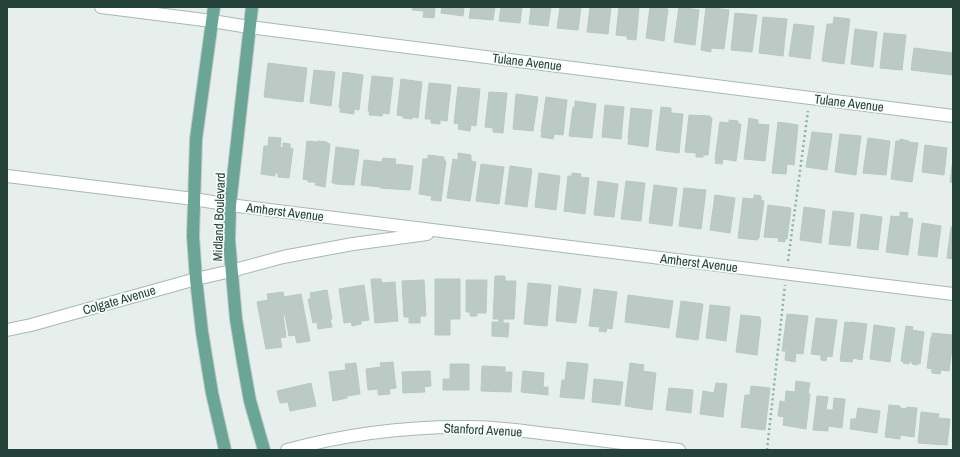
<svg xmlns="http://www.w3.org/2000/svg" width="960" height="457" font-family="'Archivo Narrow',sans-serif">
<style>
.building{fill:#bbcac4;stroke:#b8c9c2}
.lines{fill:none;stroke-linecap:round;stroke-linejoin:round}
.minor-casing{stroke:#a8b8b2;stroke-width:14}
.major-casing{stroke:#c2cac8;stroke-width:14}
.path{stroke:#86b3a5;stroke-width:2.5;stroke-dasharray:2 3;stroke-linecap:butt}
.minor{stroke:#fff;stroke-width:12}
.major{stroke:#6aa596;stroke-width:12}
.labels{text-anchor:middle;dominant-baseline:central;stroke-width:3.5;stroke-linejoin:round;paint-order:stroke}
.street-label{font-size:13px;fill:#24423a;stroke:#f7fbf9}
</style>
<rect width="100%" height="100%" fill="#e6efeb"/>
<g class="building">
<polygon points="413,7 435,7 434,18 423,17 424,11 412,10"/>
<polygon points="442,7 464,7 463,16 441,13"/>
<polygon points="471,7 495,7 493,20 469,18"/>
<polygon points="501,7 522,7 520,23 499,21"/>
<polygon points="531,7 551,7 548,26 529,24"/>
<polygon points="560,7 581,7 578,30 557,28"/>
<polygon points="590,7 611,7 608,34 587,32"/>
<polygon points="619,7 639,7 636,40 627,39 627,36 616,35"/>
<polygon points="650,7 668,9 664,41 646,38"/>
<polygon points="679,7 699,10 695,45 674,42"/>
<polygon points="706,7 729,10 724,49 711,48 711,52 701,50"/>
<polygon points="735,13 757,15 752,52 731,50"/>
<polygon points="763,17 787,19 783,56 759,53"/>
<polygon points="834,17 850,19 844,64 822,61 827,24 833,24"/>
<polygon points="794,24 814,26 810,59 789,56"/>
<polygon points="855,29 877,32 873,67 851,64"/>
<polygon points="884,33 906,35 902,70 880,68"/>
<polygon points="914,48 953,53 953,75 911,70"/>
<polygon points="268,63 307,68 303,102 264,97"/>
<polygon points="314,70 335,72 331,106 310,103"/>
<polygon points="343,72 363,75 359,110 354,109 354,114 340,112 341,108 339,108"/>
<polygon points="372,76 393,78 389,114 383,113 382,116 369,115 370,111 368,111"/>
<polygon points="401,79 422,82 418,118 412,117 412,119 403,118 403,116 397,115"/>
<polygon points="429,83 451,85 447,121 440,120 440,124 431,123 431,119 425,119"/>
<polygon points="458,87 480,89 476,126 471,125 470,131 458,129 459,124 454,123"/>
<polygon points="489,92 507,93 503,133 493,132 493,128 485,127"/>
<polygon points="516,94 538,97 533,131 513,129"/>
<polygon points="546,97 567,100 563,135 554,134 553,139 541,137 542,132 541,132"/>
<polygon points="575,101 596,104 592,138 569,136 573,107 575,107"/>
<polygon points="605,105 624,107 621,139 602,137"/>
<polygon points="661,107 671,108 671,113 683,114 679,153 656,150"/>
<polygon points="631,108 652,110 648,147 628,144 629,139 628,139"/>
<polygon points="689,115 710,116 710,118 712,118 708,155 703,155 703,157 696,157 696,153 685,152"/>
<polygon points="749,118 758,120 758,124 769,125 765,161 744,159"/>
<polygon points="729,120 738,121 738,124 741,124 736,161 723,159 722,164 715,163 716,159 715,159 720,122 729,123"/>
<polygon points="778,122 798,125 794,165 787,164 786,174 772,173"/>
<polygon points="812,132 832,134 827,170 806,167"/>
<polygon points="840,134 861,136 856,175 835,172"/>
<polygon points="269,137 281,138 280,147 283,148 283,143 290,144 290,148 293,149 289,178 278,177 278,173 275,173 275,176 261,174 264,146 268,146"/>
<polygon points="868,138 890,141 886,175 863,173"/>
<polygon points="900,139 909,141 909,142 918,143 912,182 891,179 896,141 900,141"/>
<polygon points="307,141 318,142 318,141 327,142 327,143 330,144 325,187 315,185 316,182 308,182 308,180 303,179"/>
<polygon points="925,145 947,148 944,175 922,172"/>
<polygon points="336,147 359,150 354,185 335,184 335,183 332,183"/>
<polygon points="458,153 471,155 471,161 476,162 470,201 447,198 453,159 458,160"/>
<polygon points="428,155 444,157 444,161 446,161 441,201 431,200 432,196 419,194 423,159 428,159"/>
<polygon points="383,158 396,159 395,164 413,166 410,190 380,188 380,187 361,185 364,160 382,162"/>
<polygon points="953,159 953,183 950,182"/>
<polygon points="481,164 504,167 499,204 476,201"/>
<polygon points="510,166 532,169 527,207 505,204"/>
<polygon points="539,173 560,176 556,210 535,207"/>
<polygon points="572,173 581,174 580,177 589,178 585,214 564,211 568,176 572,176"/>
<polygon points="598,181 618,184 614,217 594,215"/>
<polygon points="626,181 645,183 641,221 621,219"/>
<polygon points="654,185 677,188 672,226 649,223"/>
<polygon points="684,188 706,190 701,229 679,226"/>
<polygon points="715,195 735,198 730,233 710,230"/>
<polygon points="754,195 761,196 761,200 764,201 759,238 757,240 738,238 743,198 754,199"/>
<polygon points="768,205 791,208 787,239 785,239 785,242 778,241 779,238 764,237"/>
<polygon points="804,207 825,210 821,243 800,240"/>
<polygon points="833,211 854,213 850,246 829,244"/>
<polygon points="900,212 908,213 907,218 913,219 908,255 886,252 891,216 900,217"/>
<polygon points="861,214 882,217 878,250 857,248"/>
<polygon points="922,223 941,226 937,257 918,255"/>
<polygon points="951,227 953,227 953,259 947,258"/>
<polygon points="495,276 505,276 505,281 516,281 514,319 503,319 503,323 509,323 508,337 492,336 492,322 499,322 499,319 493,319"/>
<polygon points="371,279 381,279 382,283 395,282 398,321 375,323"/>
<polygon points="435,279 460,279 460,319 450,319 450,335 435,335"/>
<polygon points="424,280 426,316 420,316 420,323 409,323 409,317 404,317 402,281"/>
<polygon points="466,280 487,280 486,313 477,313 477,316 470,316 470,312 466,312"/>
<polygon points="528,283 551,285 547,326 524,324"/>
<polygon points="364,285 369,320 361,321 361,324 352,326 351,322 344,323 339,289"/>
<polygon points="559,286 581,289 576,323 556,321"/>
<polygon points="594,289 617,292 612,329 607,328 606,332 599,331 600,327 589,326"/>
<polygon points="327,290 332,319 330,319 332,327 318,329 317,322 313,323 308,299 311,299 310,293"/>
<polygon points="283,292 284,297 301,294 310,341 297,343 295,335 289,336 285,315 283,315 286,337 280,338 282,347 266,349 257,302 268,300 267,294"/>
<polygon points="628,295 673,301 669,328 625,322"/>
<polygon points="681,301 703,304 698,340 676,337"/>
<polygon points="710,305 730,307 726,341 706,338"/>
<polygon points="787,314 808,316 803,354 796,353 795,362 785,360 786,351 782,351"/>
<polygon points="741,315 760,317 760,319 761,320 757,355 736,352"/>
<polygon points="816,318 837,320 832,357 827,356 826,361 821,360 821,355 811,354"/>
<polygon points="845,322 851,323 851,322 867,324 862,360 853,358 852,362 840,361"/>
<polygon points="874,325 895,328 890,362 870,359"/>
<polygon points="906,326 913,327 912,330 924,332 920,364 917,363 917,365 912,364 912,362 909,362 909,364 903,363 904,362 901,361"/>
<polygon points="932,333 952,335 951,340 953,340 949,371 941,370 940,374 932,373 932,369 927,368 931,337 932,337"/>
<polygon points="393,362 396,388 389,389 390,394 378,395 378,389 368,390 366,369 381,367 380,363"/>
<polygon points="567,362 588,364 584,399 560,397 562,380 565,380"/>
<polygon points="356,363 360,394 347,396 347,398 333,401 329,372 346,370 345,364"/>
<polygon points="630,363 644,365 643,371 656,373 652,410 625,406"/>
<polygon points="450,364 469,364 469,390 443,390 443,379 450,379"/>
<polygon points="482,366 505,367 505,372 512,372 511,392 481,391"/>
<polygon points="430,371 431,386 424,387 425,392 403,393 402,372"/>
<polygon points="523,371 544,373 543,387 548,387 548,395 521,392"/>
<polygon points="594,379 623,382 620,405 592,402"/>
<polygon points="796,381 810,383 808,394 810,394 806,429 783,425 784,417 778,416 780,401 785,402 786,391 795,392"/>
<polygon points="311,383 316,406 290,411 288,402 280,403 277,391"/>
<polygon points="716,383 727,384 723,417 700,414 703,391 714,393"/>
<polygon points="751,386 770,388 765,430 741,427 745,395 750,395"/>
<polygon points="669,388 693,390 691,413 666,410"/>
<polygon points="817,396 828,397 826,410 833,410 834,398 845,399 842,428 828,426 828,431 813,430"/>
<polygon points="889,405 900,406 900,408 906,409 907,407 917,408 914,437 900,435 900,439 885,437"/>
<polygon points="858,408 880,411 877,433 850,429 851,419 856,419"/>
<polygon points="921,412 939,414 938,418 950,419 947,445 918,443"/>
</g>
<g class="lines">
<defs>
<g id="minor">
<polyline points="101,7 212,21 249,27 953,116"/>
<polyline points="7,176 194,199 230,205 953,294"/>
<polyline points="7,330 31,325 196,279 231,271 283,257 353,244 427,234"/>
<path d="M287,450C346,434 410,426 471,427C500,427 529,432 558,435C599,440 639,445 679,450"/>
</g>
<g id="major">
<polyline points="214,7 196,139 193,236 196,279 202,332 212,393 225,450"/>
<polyline points="252,7 230,205 229,240 236,319 243,362 250,401 264,450"/>
</g>
</defs>
<use href="#minor" class="minor-casing"/>
<use href="#major" class="major-casing"/>
<g class="path">
<polyline points="788,261 808,111"/>
<polyline points="767,450 785,285"/>
</g>
<use href="#minor" class="minor"/>
<use href="#major" class="major"/>
</g>
<g class="labels">
<g class="street-label">
<text transform="translate(527 62) rotate(7)">Tulane Avenue</text>
<text transform="translate(849 103) rotate(7)">Tulane Avenue</text>
<text transform="translate(285 212) rotate(7)">Amherst Avenue</text>
<text transform="translate(219 217) rotate(-88)">Midland Boulevard</text>
<text transform="translate(699 263) rotate(7)">Amherst Avenue</text>
<text transform="translate(119 300) rotate(-16)">Colgate Avenue</text>
<text transform="translate(483 430) rotate(3)">Stanford Avenue</text>
</g>
</g>
<rect width="960" height="457" fill="none" stroke="#24423a" stroke-width="16"/>
</svg>
